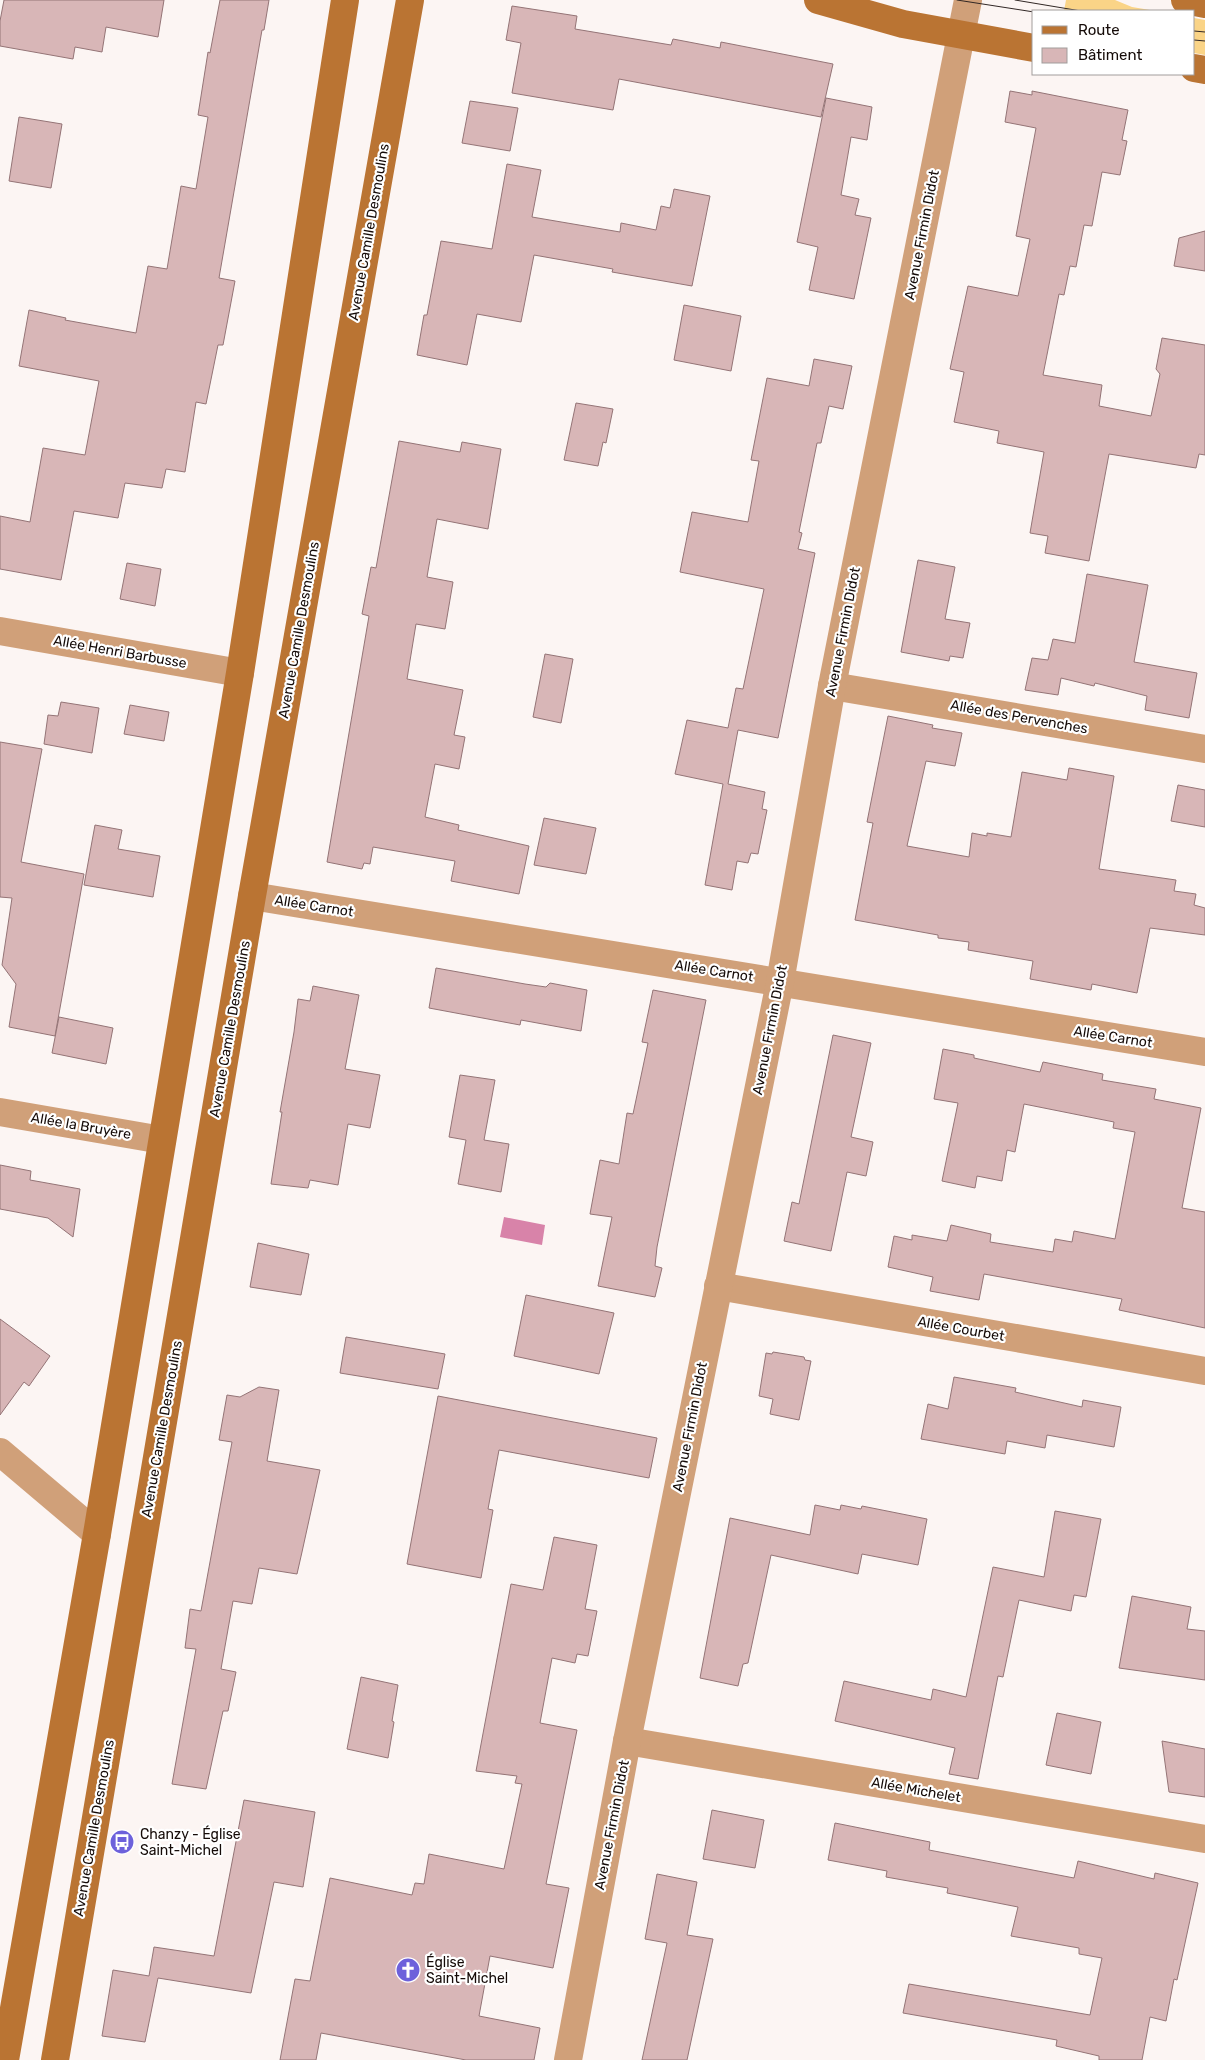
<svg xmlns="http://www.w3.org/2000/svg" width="1205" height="2060" font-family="Rubik,sans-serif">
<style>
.green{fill:#fad487}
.water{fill:#d883a9}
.building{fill:#d8b6b7;stroke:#947476}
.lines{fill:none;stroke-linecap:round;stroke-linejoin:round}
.street{stroke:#d0a079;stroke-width:28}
.secondary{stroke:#ba7433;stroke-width:28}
.tram{stroke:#312725;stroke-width:1}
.labels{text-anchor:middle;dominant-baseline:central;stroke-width:4.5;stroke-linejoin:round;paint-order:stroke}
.street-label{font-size:14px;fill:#150b08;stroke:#fff}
.poi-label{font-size:14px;fill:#150b08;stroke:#fff;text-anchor:start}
</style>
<rect width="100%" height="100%" fill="#fcf5f3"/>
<g class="green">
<polygon points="1066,0 1115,0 1132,7 1156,11 1064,11"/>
<polygon points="1194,18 1205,20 1205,55 1194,53"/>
</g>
<polygon class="water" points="504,1217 545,1225 542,1245 500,1237"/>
<g class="building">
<polygon points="4,0 164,0 158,37 106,27 102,52 75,47 73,59 0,46 0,21"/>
<polygon points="220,0 269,0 264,30 262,30 219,278 235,281 223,345 218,345 206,404 196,402 185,472 166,469 162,488 125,483 118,518 74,511 61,580 0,569 0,516 30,522 43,448 85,455 99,381 19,366 29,310 66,318 65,320 136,333 148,266 167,269 181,186 196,189 208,117 198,115 208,52 210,53"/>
<polygon points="512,6 577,16 575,29 671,45 673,39 720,48 721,42 833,64 821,117 619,79 613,110 512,93 521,43 506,40"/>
<polygon points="1010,91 1032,95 1032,91 1128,110 1122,140 1127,141 1120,175 1102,172 1092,226 1084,225 1076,267 1070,266 1064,295 1059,294 1043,375 1102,385 1099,406 1151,416 1160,374 1156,369 1162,338 1205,345 1205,455 1199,454 1196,468 1109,454 1089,561 1045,553 1048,536 1030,533 1044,452 997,443 999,431 954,422 964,372 950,369 968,286 1018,296 1030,239 1016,236 1036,128 1005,122"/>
<polygon points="826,98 872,107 867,140 851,137 841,195 859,199 855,215 871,218 854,299 809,290 818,247 797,242"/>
<polygon points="470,101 518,108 510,151 462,143"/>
<polygon points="19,117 62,124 51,188 9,181"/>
<polygon points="507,164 541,170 532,217 620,232 621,223 656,230 661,206 670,208 674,189 710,196 692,286 612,272 613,269 534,255 521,322 477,314 467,365 417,355 424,315 427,315 441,241 492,249"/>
<polygon points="1205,231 1205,271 1174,266 1179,238"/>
<polygon points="684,305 741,316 731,371 674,360"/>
<polygon points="814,359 852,366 843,409 829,406 821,443 817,443 799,532 802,533 798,549 815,553 778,738 738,730 728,784 765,792 762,809 767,810 758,854 751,853 748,863 737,861 732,890 705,885 723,784 675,774 687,720 728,728 736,688 743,689 764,589 680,572 692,512 748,522 759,461 751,460 767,378 809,386"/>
<polygon points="576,403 613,409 606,443 603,442 598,466 564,460"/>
<polygon points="399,441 460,452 462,442 501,449 488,529 437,519 427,577 453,582 445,629 416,624 407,679 463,690 454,735 465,737 459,769 435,764 425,817 459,825 458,830 529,846 519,894 451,881 455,861 373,847 370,864 364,863 362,869 327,862 369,616 362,614 371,567 376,568"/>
<polygon points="918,560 955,567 945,619 970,623 963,658 950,656 949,661 901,652"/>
<polygon points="127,563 161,569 155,606 120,599"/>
<polygon points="1087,574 1148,585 1134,662 1197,673 1189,718 1145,710 1147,696 1095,683 1094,686 1061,678 1058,695 1025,690 1032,658 1048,660 1053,639 1075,643"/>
<polygon points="545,654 573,659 561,723 533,717"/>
<polygon points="61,702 99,708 92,753 44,744 48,715 58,716"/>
<polygon points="130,705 169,712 164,741 124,734"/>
<polygon points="888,716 933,725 932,728 962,733 955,766 926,761 907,846 969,857 972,833 987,836 987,833 1011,837 1022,772 1067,780 1069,768 1114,776 1099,869 1176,880 1174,891 1196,894 1194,905 1205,908 1205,935 1150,928 1137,993 1092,984 1091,990 1030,979 1033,961 968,950 969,942 938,938 938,935 855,920 873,823 867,822"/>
<polygon points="0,742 42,749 21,862 84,874 55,1036 9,1027 16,984 2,965 12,898 0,897"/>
<polygon points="1178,785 1205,790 1205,827 1171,821"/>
<polygon points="544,818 596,828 586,874 534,865"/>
<polygon points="95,825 122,830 118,849 160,856 153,897 84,885"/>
<polygon points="436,968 525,984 546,987 550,983 587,990 581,1031 521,1020 520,1025 429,1008"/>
<polygon points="313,986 359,995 345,1069 380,1075 370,1128 348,1124 338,1185 310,1180 308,1188 271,1184 282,1112 280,1112 294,1032 298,999 310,1001"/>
<polygon points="653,990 706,1000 657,1247 655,1266 662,1268 655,1297 598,1286 612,1217 590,1214 600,1160 619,1164 627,1113 633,1114 648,1043 642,1042"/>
<polygon points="59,1017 113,1028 106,1064 52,1053"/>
<polygon points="833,1035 871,1043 851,1137 873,1142 866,1176 847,1172 831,1251 784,1241 792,1202 799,1204"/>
<polygon points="943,1049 974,1055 974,1058 1040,1072 1043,1062 1103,1074 1102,1080 1156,1089 1154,1099 1201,1108 1182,1208 1205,1212 1205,1328 1119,1310 1122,1299 984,1274 979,1300 930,1291 933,1277 888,1267 894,1236 912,1240 912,1235 947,1241 951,1225 991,1234 990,1242 1053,1252 1055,1239 1072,1242 1074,1231 1115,1239 1135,1132 1113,1128 1114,1122 1024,1104 1015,1152 1007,1150 1002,1181 977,1176 975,1188 942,1181 958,1103 934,1099"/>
<polygon points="460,1075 495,1080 484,1140 509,1144 501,1192 458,1184 466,1140 449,1137"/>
<polygon points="0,1165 31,1171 30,1180 80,1189 73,1237 48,1218 0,1209"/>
<polygon points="258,1243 309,1254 301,1295 250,1287"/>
<polygon points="526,1295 614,1313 599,1374 514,1356"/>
<polygon points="0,1319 50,1356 29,1386 24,1382 0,1415"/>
<polygon points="346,1337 445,1354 438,1389 340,1373"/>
<polygon points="773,1352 804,1357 805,1360 811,1361 799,1420 770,1414 773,1399 759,1396 766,1353 772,1354"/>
<polygon points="954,1377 1016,1388 1015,1392 1082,1407 1083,1400 1121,1407 1114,1447 1047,1435 1045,1448 1007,1441 1005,1454 921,1439 928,1404 948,1409"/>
<polygon points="259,1387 279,1390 267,1461 320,1470 302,1552 297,1574 259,1568 252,1604 233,1601 221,1669 236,1672 228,1711 223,1711 206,1789 172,1784 196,1649 185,1648 190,1609 201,1611 232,1442 219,1440 227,1395 240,1397"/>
<polygon points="438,1396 657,1438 649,1478 499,1450 488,1509 493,1510 481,1578 407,1564"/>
<polygon points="815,1505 840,1510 841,1505 861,1509 862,1506 927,1519 918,1565 862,1554 858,1574 771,1555 748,1663 743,1664 738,1686 700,1678 730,1518 810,1535"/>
<polygon points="1055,1511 1101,1519 1086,1597 1074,1595 1071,1611 1019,1600 1003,1677 998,1676 978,1779 949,1774 955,1748 835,1721 844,1681 931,1700 933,1689 966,1697 993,1567 1044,1577"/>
<polygon points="554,1537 597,1545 585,1609 597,1611 588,1656 577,1654 575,1663 552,1658 540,1723 577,1730 546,1884 569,1888 553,1968 490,1956 479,2016 540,2028 534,2060 466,2060 321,2033 316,2060 280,2060 295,1979 310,1981 330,1878 412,1895 415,1883 424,1884 429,1854 504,1869 522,1784 515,1783 517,1776 476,1771 511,1584 543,1590"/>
<polygon points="1132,1596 1191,1607 1187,1629 1205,1631 1205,1680 1119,1668"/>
<polygon points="361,1677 398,1685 392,1721 394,1722 388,1758 347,1749"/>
<polygon points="1057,1713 1101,1722 1091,1774 1046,1765"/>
<polygon points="1162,1741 1205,1749 1205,1797 1169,1792"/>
<polygon points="244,1800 315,1812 303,1887 274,1882 251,1993 158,1978 145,2042 102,2036 113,1970 149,1976 154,1947 214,1956"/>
<polygon points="712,1810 764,1820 755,1868 703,1859"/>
<polygon points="835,1823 930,1842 929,1850 1074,1878 1078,1861 1154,1879 1155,1873 1198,1883 1177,1980 1174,1979 1166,2021 1150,2017 1142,2060 1099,2060 1099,2056 1056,2046 1057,2040 903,2013 909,1984 1090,2015 1102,1958 1079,1954 1079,1948 1011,1936 1018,1907 947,1893 948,1888 886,1877 887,1871 828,1860"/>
<polygon points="657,1874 697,1882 687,1935 713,1939 687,2060 642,2060 667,1943 645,1939"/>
</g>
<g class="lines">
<g class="street">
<polyline points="0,631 240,673"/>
<polyline points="832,686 1205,749"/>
<polyline points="252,896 1205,1052"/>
<polyline points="0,1112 162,1140"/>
<polyline points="718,1286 1205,1371"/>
<polyline points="0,1452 97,1534"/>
<polyline points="627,1741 1205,1839"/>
<polyline points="568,2060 627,1741 780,982 832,686 968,0"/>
</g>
<g class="secondary">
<polyline points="818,0 903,24 1034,48"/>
<polyline points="1185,0 1205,4"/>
<polyline points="1194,68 1205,70"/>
<polyline points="5,2060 97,1534 240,673 345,0"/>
<polyline points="55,2060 252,896 410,0"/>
</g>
<g class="tram">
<polyline points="957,0 1034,12"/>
<polyline points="1015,0 1081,11"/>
<polyline points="1194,31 1205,32"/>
<polyline points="1194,40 1205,41"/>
</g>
</g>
<defs>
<symbol id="bus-disc" viewBox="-11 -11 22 22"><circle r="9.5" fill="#6d61db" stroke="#fff"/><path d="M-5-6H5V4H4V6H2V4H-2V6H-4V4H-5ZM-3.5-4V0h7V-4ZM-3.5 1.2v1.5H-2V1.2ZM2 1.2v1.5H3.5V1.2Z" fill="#fff"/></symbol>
<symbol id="church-disc" viewBox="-11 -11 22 22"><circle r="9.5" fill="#6d61db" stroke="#fff"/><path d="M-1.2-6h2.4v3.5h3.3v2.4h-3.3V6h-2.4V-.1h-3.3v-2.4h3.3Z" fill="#fff"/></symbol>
</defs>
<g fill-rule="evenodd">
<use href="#bus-disc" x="108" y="1828" width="28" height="28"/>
<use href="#church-disc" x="394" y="1956" width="28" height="28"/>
</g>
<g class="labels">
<g class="street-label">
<text transform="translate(369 232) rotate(-80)">Avenue Camille Desmoulins</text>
<text transform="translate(922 235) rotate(-79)">Avenue Firmin Didot</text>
<text transform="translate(299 630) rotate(-80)">Avenue Camille Desmoulins</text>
<text transform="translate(843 632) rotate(-79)">Avenue Firmin Didot</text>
<text transform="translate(120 652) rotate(10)">Allée Henri Barbusse</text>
<text transform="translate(1019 717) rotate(10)">Allée des Pervenches</text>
<text transform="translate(314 906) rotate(9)">Allée Carnot</text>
<text transform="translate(714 971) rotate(9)">Allée Carnot</text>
<text transform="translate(230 1029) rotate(-80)">Avenue Camille Desmoulins</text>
<text transform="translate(770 1030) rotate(-79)">Avenue Firmin Didot</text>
<text transform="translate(1113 1037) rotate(9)">Allée Carnot</text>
<text transform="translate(81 1126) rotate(10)">Allée la Bruyère</text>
<text transform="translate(961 1329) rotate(10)">Allée Courbet</text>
<text transform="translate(690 1427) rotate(-79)">Avenue Firmin Didot</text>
<text transform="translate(162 1429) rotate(-80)">Avenue Camille Desmoulins</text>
<text transform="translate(916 1790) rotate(10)">Allée Michelet</text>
<text transform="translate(612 1825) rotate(-79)">Avenue Firmin Didot</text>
<text transform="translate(94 1828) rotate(-80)">Avenue Camille Desmoulins</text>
</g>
<g class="poi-label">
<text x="140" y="1834">Chanzy - Église<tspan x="140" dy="16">Saint-Michel</tspan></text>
<text x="426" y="1962">Église<tspan x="426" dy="16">Saint-Michel</tspan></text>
</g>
</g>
<rect x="1032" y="10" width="162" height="65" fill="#ffffff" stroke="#a19d9c"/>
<rect x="1042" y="26" width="25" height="8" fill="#ba7433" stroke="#a19d9c"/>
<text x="1078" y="35" font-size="15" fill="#150b08">Route</text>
<rect x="1042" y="48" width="25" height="15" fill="#d8b6b7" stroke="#a19d9c"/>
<text x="1078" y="60" font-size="15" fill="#150b08">Bâtiment</text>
</svg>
